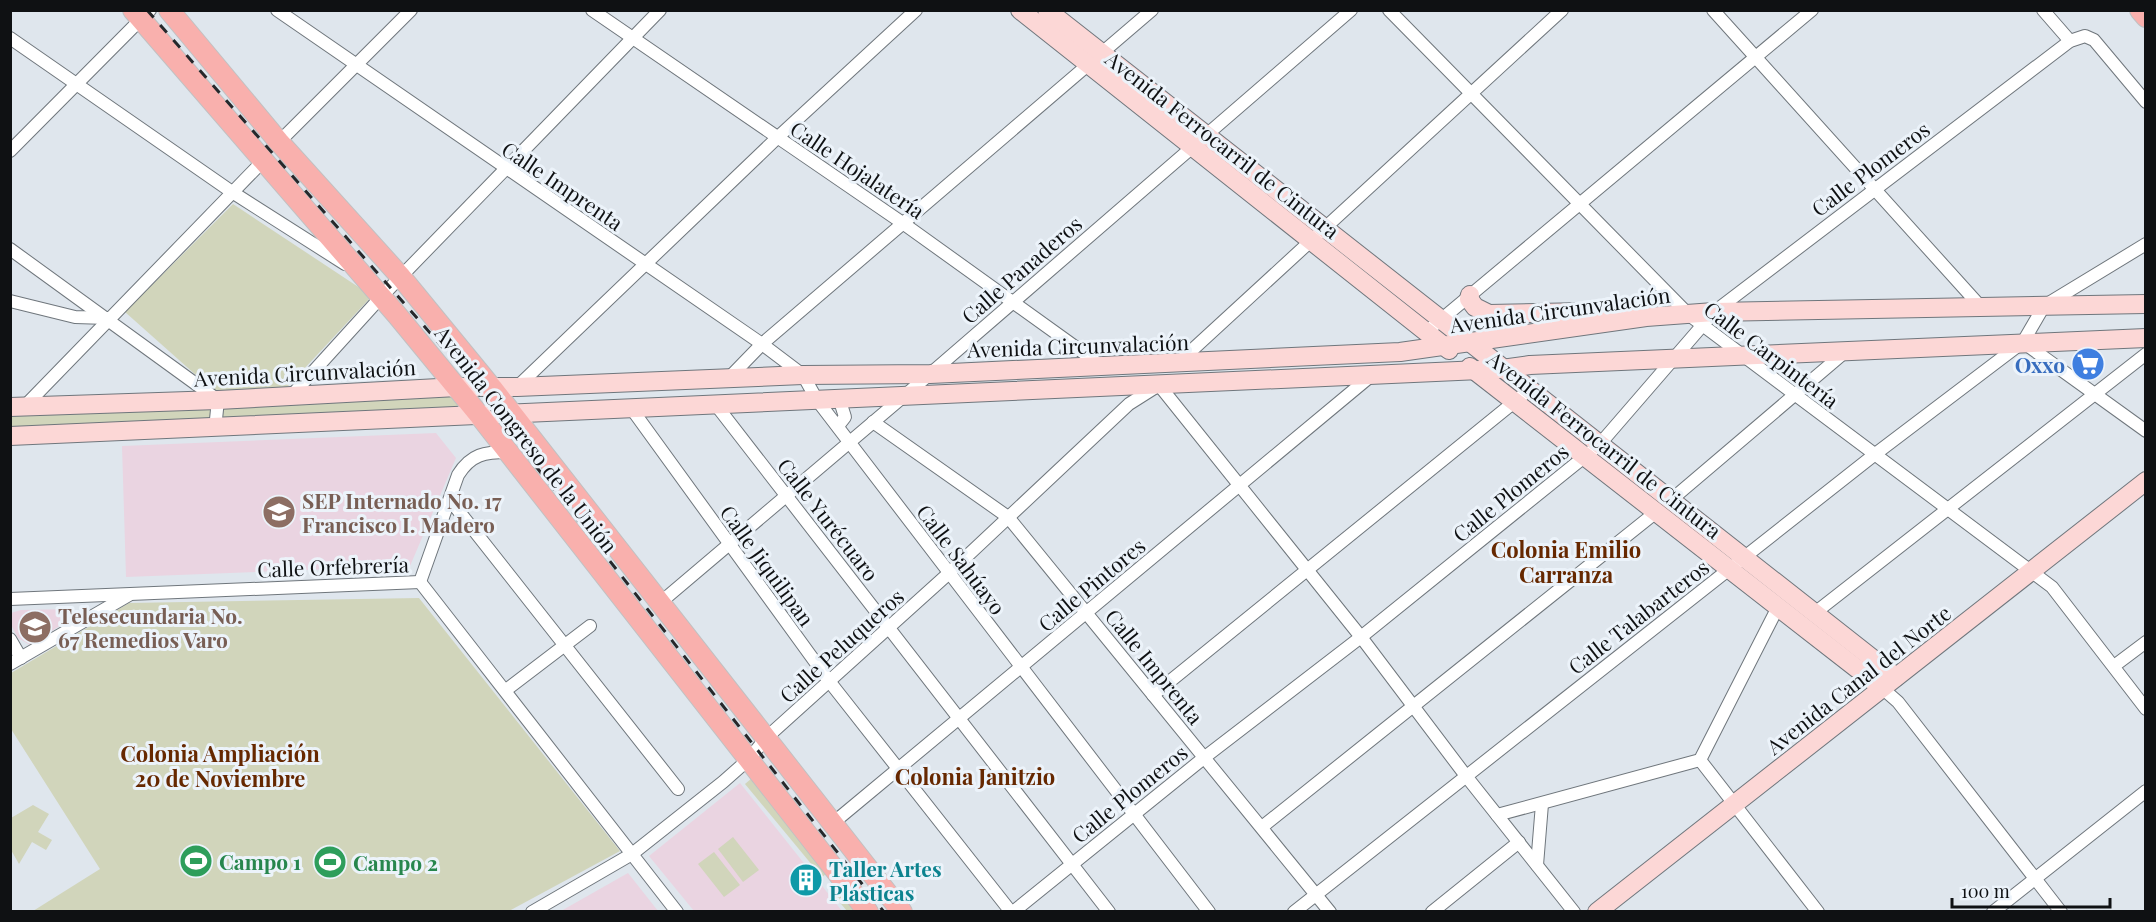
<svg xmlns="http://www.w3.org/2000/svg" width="2156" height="922" font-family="'Playfair Display',serif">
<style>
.education{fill:#ead4e1}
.green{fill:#d1d5bb}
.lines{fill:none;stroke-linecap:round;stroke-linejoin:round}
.street-casing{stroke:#6f767c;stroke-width:14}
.secondary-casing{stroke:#6f767c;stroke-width:20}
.primary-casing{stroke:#c1c1c2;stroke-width:22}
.street{stroke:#fff;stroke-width:12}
.secondary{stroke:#fcd7d6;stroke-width:18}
.primary{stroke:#f9b0ad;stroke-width:20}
.rail{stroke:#26282b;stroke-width:3;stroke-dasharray:10 10;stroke-linecap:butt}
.labels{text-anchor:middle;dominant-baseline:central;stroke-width:6;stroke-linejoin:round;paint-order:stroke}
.street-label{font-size:21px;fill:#0f1113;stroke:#ecf3fa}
.shop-label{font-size:21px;font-weight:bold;fill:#366cbe;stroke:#ecf3fa;text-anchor:end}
.education-label{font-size:21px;font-weight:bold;fill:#785e54;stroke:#ecf3fa;text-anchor:start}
.leisure-label{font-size:21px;font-weight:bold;fill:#27864d;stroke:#ecf3fa;text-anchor:start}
.culture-label{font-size:21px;font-weight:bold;fill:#0d838f;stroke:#ecf3fa;text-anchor:start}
.neighbourhood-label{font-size:22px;font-weight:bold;fill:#662800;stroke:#ecf3fa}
</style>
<rect width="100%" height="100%" fill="#dfe6ed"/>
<g class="education">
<polygon points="436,433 456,458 410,566 126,577 122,446"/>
<polygon points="70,609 75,616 30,645 18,638 11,625 11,613 21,610"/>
<polygon points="740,783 842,911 694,911 649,856"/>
<polygon points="628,873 658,911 561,911"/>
</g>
<g class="green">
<polygon points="233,204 372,296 275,400 456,395 465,408 11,431 11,412 224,400 125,312"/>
<polygon points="419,598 620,851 509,911 33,911 100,869 11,729 11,673 129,603"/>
<polygon points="752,778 829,872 822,877 745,784"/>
<polygon points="33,805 49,814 38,832 52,840 46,850 32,842 19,864 11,850 11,818"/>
<polygon points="733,837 759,870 743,882 718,849"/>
<polygon points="714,852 740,885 724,897 698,864"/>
<polygon points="838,885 859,911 847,911 830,891"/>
</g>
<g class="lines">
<defs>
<g id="street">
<polyline points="277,10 762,344 803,375 817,400 1209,912"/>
<polyline points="592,10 904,224 1099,364"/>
<polyline points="1389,10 1689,315 2052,587 2146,709"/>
<polyline points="1713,10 1980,306"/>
<polyline points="2043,10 2070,41"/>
<polyline points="10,38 232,192 345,264"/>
<polyline points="279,142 411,10"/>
<polyline points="10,151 150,10"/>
<polyline points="10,249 218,400 215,429"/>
<polyline points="10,301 75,317 107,318"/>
<polyline points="1425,333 1812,10"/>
<polyline points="2024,343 2146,431"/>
<polyline points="1178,363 1562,10"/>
<polyline points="728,379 762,344 1152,10"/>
<polyline points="517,387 777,138 916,10"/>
<polyline points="292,395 381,297 660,10"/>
<polyline points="716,405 1109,912"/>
<polyline points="25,406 263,161"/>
<polyline points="631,408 829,681 1011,912"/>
<polyline points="873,422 1008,517 1330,912"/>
<polyline points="838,426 845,417 839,398"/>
<polyline points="450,500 678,789"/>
<polyline points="1671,500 1845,352"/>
<polyline points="420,582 677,912"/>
<path d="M420,582L458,475C471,454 485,452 508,452"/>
<polyline points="10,599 420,582"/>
<polyline points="661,602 930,374 1351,10"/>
<polyline points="1816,612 2146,354"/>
<polyline points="10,639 21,658"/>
<polyline points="10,664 129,595"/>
<polyline points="2114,666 2146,642"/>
<polyline points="1882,688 1898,702 2061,912"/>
<polyline points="506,690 590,626"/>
<polyline points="1153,695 1529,390"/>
<polyline points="1700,760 1818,912"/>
<polyline points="1497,815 1700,760 1778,607"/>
<polyline points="833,823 1372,375"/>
<polyline points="1262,827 1655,513"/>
<polyline points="1537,865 1542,804"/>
<polyline points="532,912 632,854 723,782 749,759 766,738 948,574 1129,404 1159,385 1361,637 1466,776 1574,912"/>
<polyline points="1013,912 1205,757 1361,637 1599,445 1714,312 2070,41 2085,36 2094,40 2146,102"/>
<polyline points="1294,912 1874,455 2023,342 2044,306 2146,244"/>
<polyline points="1432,912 1519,842"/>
<polyline points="1993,912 2146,791"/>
</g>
<g id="secondary">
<polyline points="1020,10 1449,350"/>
<polyline points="1047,10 1896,677"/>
<polyline points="1470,295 1469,299 1475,307 1489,314 1584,312 1614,315"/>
<polyline points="1470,367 1882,688"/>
<polyline points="10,407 218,400 457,387 517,387 803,375 930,374 1400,352 1646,317 1714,312 2146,304"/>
<polyline points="10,436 1502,369 1530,365 2146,338"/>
<polyline points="1597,912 2146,481"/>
</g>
<g id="primary">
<polyline points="133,10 397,315 480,416 868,912"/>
<polyline points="169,10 279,142 401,277 492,388 902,912"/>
<polyline points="2140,10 2146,17"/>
</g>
</defs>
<use href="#street" class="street-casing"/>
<use href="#secondary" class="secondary-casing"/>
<use href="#primary" class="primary-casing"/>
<use href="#street" class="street"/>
<use href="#secondary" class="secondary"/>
<use href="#primary" class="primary"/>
<polyline class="rail" points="147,10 445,350 884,912"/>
</g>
<defs>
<symbol id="supermarket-disc" viewBox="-11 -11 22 22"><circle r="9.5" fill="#3f7fe0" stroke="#ecf3fa"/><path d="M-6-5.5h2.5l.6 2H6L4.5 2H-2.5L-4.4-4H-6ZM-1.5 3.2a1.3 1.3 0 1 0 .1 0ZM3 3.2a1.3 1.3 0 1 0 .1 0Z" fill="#fff"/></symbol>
<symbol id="school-disc" viewBox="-11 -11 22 22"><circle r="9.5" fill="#8d6e63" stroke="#ecf3fa"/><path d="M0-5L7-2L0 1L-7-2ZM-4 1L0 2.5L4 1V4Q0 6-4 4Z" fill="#fff"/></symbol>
<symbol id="stadium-disc" viewBox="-11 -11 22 22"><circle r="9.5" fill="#2e9e5b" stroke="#ecf3fa"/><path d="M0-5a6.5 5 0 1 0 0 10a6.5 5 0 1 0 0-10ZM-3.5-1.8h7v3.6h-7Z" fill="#fff"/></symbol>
<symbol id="building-disc" viewBox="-11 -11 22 22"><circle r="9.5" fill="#0f9aa8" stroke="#ecf3fa"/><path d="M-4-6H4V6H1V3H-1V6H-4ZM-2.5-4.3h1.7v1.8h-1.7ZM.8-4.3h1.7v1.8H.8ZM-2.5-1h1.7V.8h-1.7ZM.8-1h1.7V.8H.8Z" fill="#fff"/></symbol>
</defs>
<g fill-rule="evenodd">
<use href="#supermarket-disc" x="2069" y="345" width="38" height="38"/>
<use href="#school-disc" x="260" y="493" width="38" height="38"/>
<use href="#school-disc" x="16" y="608" width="38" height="38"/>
<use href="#stadium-disc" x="177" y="842" width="38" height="38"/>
<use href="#stadium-disc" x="311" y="843" width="38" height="38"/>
<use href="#building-disc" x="787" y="861" width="38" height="38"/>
</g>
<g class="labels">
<g class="street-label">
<text transform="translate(1223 144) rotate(38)">Avenida Ferrocarril de Cintura</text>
<text transform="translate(1870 168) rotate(-37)">Calle Plomeros</text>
<text transform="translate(858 169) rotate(34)">Calle Hojalatería</text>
<text transform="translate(563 185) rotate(34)">Calle Imprenta</text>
<text transform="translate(1021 269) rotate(-41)">Calle Panaderos</text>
<text transform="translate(1560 309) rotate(-8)">Avenida Circunvalación</text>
<text transform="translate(1078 345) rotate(-2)">Avenida Circunvalación</text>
<text transform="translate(1772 354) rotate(37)">Calle Carpintería</text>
<text transform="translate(305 372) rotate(-3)">Avenida Circunvalación</text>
<text transform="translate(527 439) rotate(52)">Avenida Congreso de la Unión</text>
<text transform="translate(1605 444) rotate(38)">Avenida Ferrocarril de Cintura</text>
<text transform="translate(1510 492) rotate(-39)">Calle Plomeros</text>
<text transform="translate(829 519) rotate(52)">Calle Yurécuaro</text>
<text transform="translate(962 559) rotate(53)">Calle Sahúayo</text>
<text transform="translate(768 565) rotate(54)">Calle Jiquilipan</text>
<text transform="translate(333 566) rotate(-2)">Calle Orfebrería</text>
<text transform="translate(1091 584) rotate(-40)">Calle Pintores</text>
<text transform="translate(1638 616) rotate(-38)">Calle Talabarteros</text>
<text transform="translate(841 645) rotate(-42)">Calle Peluqueros</text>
<text transform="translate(1155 666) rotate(51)">Calle Imprenta</text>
<text transform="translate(1858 679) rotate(-38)">Avenida Canal del Norte</text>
<text transform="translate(1129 793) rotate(-39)">Calle Plomeros</text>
</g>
<g class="shop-label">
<text x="2065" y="364">Oxxo</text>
</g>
<g class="education-label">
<text x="302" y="500">SEP Internado No. 17<tspan x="302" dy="24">Francisco I. Madero</tspan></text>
<text x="58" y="615">Telesecundaria No.<tspan x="58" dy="24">67 Remedios Varo</tspan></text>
</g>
<g class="leisure-label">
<text x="219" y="861">Campo 1</text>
<text x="353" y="862">Campo 2</text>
</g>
<g class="culture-label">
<text x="829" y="868">Taller Artes<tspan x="829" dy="24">Plásticas</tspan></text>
</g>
<g class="neighbourhood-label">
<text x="1566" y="549">Colonia Emilio<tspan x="1566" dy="25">Carranza</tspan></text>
<text x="220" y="753">Colonia Ampliación<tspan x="220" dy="25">20 de Noviembre</tspan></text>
<text x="975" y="776">Colonia Janitzio</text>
</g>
</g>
<rect width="2156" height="922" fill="none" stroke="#0f1113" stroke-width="24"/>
<path d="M1952 898v9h158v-9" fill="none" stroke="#0f1113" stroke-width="3"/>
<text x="1961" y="898" font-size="18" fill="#0f1113" stroke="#ecf3fa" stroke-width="4.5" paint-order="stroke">100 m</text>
</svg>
